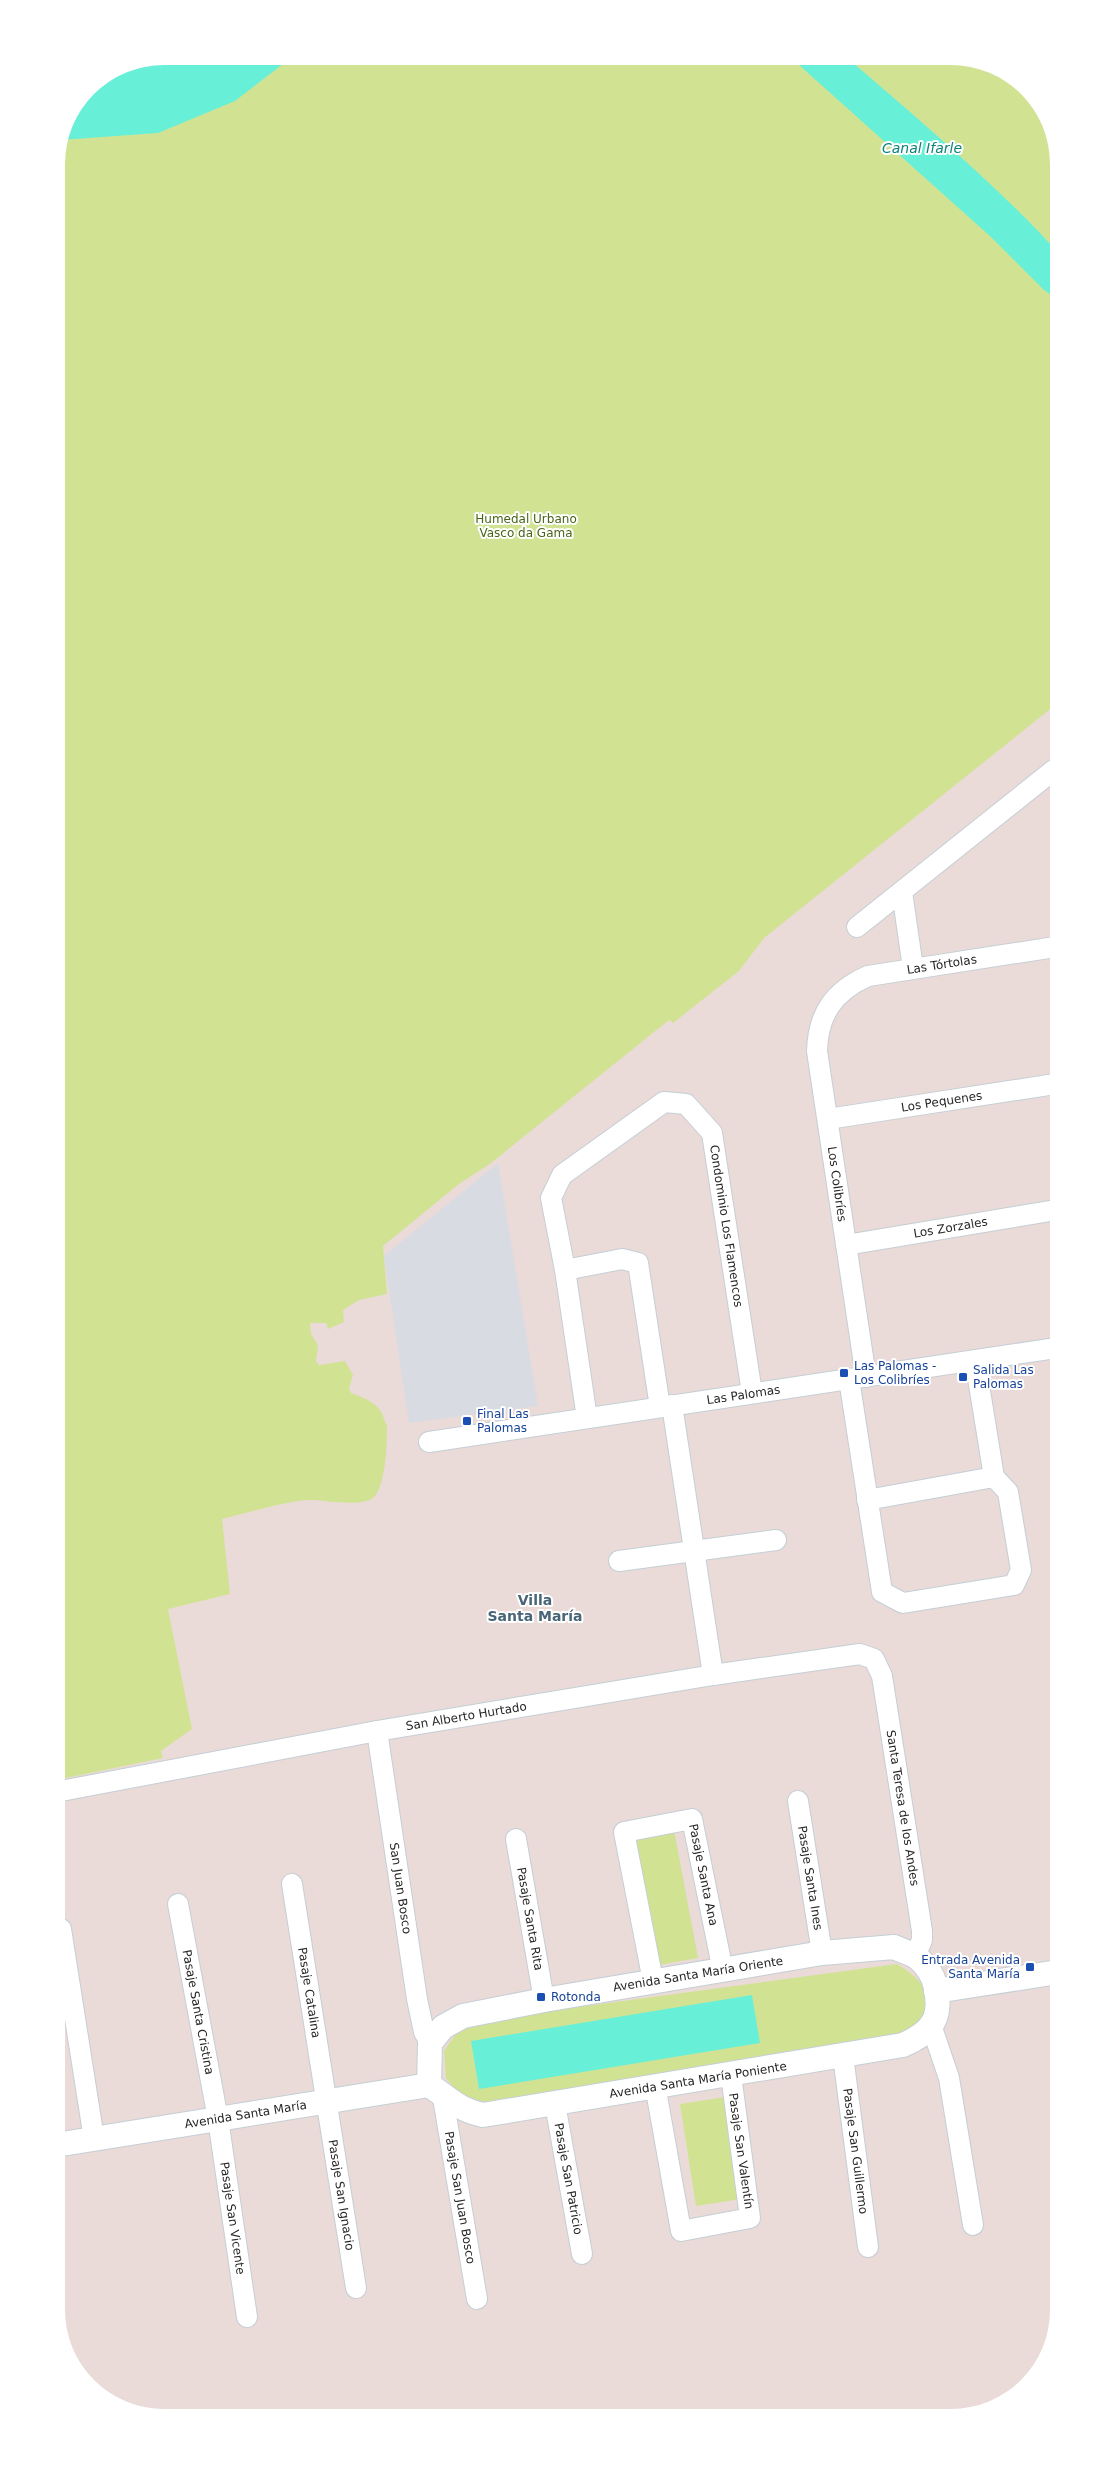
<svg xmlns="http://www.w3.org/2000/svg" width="1115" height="2474" font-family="'DejaVu Sans',sans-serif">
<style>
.industrial{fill:#d9dbe2}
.green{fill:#d1e393}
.water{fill:#68efd8}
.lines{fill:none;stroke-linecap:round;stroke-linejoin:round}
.minor-casing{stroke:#c4cfd6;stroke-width:22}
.tertiary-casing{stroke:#c4cfd6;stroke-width:26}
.minor{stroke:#fff;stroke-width:20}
.tertiary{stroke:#fff;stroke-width:24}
.transit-dot{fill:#1a4fb4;stroke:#fff;stroke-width:2}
.labels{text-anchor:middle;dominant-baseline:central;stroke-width:4;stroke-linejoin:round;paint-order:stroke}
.park-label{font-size:12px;fill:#496418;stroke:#fff}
.street-label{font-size:12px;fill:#272727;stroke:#fff}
.transit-label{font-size:12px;fill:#164399;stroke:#fff;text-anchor:start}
.water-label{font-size:14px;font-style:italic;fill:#0c8378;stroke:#fff}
.neighbourhood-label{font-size:14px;font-weight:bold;fill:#486678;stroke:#fff}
</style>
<rect width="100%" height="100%" fill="#eadad8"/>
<polygon class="industrial" points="498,1163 538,1406 409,1423 384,1256"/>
<g class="green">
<path d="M164,56L959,57L1017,78L1053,129L1054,706L764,938L739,971L673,1023L669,1020L491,1163L459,1184L383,1246L387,1294L359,1300L343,1310L344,1322L328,1329L326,1323H310L311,1334L318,1345L316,1361L319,1365L345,1361L353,1375L349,1388L351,1393C362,1397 373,1401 380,1410C384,1415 383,1420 387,1425C387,1443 386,1482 375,1496C364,1509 323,1499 308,1500C282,1502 248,1513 222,1519L230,1594L168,1609L192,1729L161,1751L163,1758L61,1779L56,157L67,116L88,87L123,64Z"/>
<polygon points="674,1830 698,1958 659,1965 635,1838"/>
<path d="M897,1964C931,1984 941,2007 906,2032L492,2103L463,2098L446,2078L444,2051L455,2035L483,2020Z"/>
<polygon points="725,2097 741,2199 696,2206 680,2104"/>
</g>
<g class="water">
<path d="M164,56H287L283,64L235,101L158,133L61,140C70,105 88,81 122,65C134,59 151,59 164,56Z"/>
<path d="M789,56H845C917,118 989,178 1053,247V296L1044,290L991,237Z"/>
<polygon points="752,1995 760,2043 479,2089 471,2041"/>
</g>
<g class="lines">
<defs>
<g id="minor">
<polyline points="902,892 913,968"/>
<polyline points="857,927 1055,769"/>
<path id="s1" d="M828,1119L1055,1084"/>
<path id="s2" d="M846,1245L1056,1210"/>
<polyline points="565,1270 622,1259 638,1263 660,1407"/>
<polyline points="975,1360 994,1477"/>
<path id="s3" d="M866,1377L817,1051C818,1014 834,991 868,976L1055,947"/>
<polyline points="849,1379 882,1592 903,1603 1014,1585 1021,1570 1008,1492 994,1477"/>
<polyline points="672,1405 713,1675"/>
<path id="s4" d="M587,1418L565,1270L551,1198L562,1175L664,1102L686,1104L712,1133L752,1393"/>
<path id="s5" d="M429,1442L1056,1348"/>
<polyline points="867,1500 994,1477"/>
<polyline points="619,1561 776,1540"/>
<path id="s6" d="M377,1731L417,1999L424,2032L430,2043"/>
<path id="s7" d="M61,1791L377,1731L713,1675L860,1654L874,1659L882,1676L922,1931V1940L915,1957"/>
<path id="s8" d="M798,1801L822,1953"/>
<path id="s9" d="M516,1839L544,2000"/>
<path id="s10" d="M292,1884L356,2288"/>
<path id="s11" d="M178,1904L218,2119L247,2317"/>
<polyline points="61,1929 94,2139"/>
<path id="s12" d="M653,1981L624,1832L692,1819L723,1971"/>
<polyline points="931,2025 949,2078 973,2225"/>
<path id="s13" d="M843,2056L868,2247"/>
<polyline points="655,2085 681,2231 750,2218 731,2075"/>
<path id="s14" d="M443,2098L477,2299"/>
<path id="s15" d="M555,2104L582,2254"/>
</g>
<g id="tertiary">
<path d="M894,1947C902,1951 912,1953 919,1959C927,1966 932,1974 935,1984C943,2017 933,2032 903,2045L483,2115C457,2109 450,2099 429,2085L430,2043L443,2027L463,2016L544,2000L822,1953Z"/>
<polyline points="936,1991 1058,1972"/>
<path id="s16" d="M62,2144L429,2085"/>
</g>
</defs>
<use href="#minor" class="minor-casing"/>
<use href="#tertiary" class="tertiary-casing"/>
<use href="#minor" class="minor"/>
<use href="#tertiary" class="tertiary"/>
</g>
<g class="transit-dot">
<rect x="839" y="1368" width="10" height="10" rx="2.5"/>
<rect x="958" y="1372" width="10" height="10" rx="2.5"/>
<rect x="462" y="1416" width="10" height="10" rx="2.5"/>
<rect x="1025" y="1962" width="10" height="10" rx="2.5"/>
<rect x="536" y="1992" width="10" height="10" rx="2.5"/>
</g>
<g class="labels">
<g class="park-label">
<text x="526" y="519">Humedal Urbano<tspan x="526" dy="14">Vasco da Gama</tspan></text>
</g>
<g class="street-label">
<text stroke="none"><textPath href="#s3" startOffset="501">Las Tórtolas</textPath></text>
<text stroke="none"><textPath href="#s1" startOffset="115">Los Pequenes</textPath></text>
<text transform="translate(837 1184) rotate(82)">Los Colibríes</text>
<text stroke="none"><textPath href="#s4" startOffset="529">Condominio Los Flamencos</textPath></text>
<text stroke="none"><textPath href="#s2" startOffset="106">Los Zorzales</textPath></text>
<text stroke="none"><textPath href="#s5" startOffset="318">Las Palomas</textPath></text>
<text stroke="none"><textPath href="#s7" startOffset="412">San Alberto Hurtado</textPath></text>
<text stroke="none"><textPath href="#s7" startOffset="978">Santa Teresa de los Andes</textPath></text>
<text stroke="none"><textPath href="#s12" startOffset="278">Pasaje Santa Ana</textPath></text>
<text stroke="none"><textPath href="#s8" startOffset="78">Pasaje Santa Ines</textPath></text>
<text stroke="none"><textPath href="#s6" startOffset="159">San Juan Bosco</textPath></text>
<text stroke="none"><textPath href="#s9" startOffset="81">Pasaje Santa Rita</textPath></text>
<text transform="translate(698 1974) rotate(-9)">Avenida Santa María Oriente</text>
<text stroke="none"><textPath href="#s10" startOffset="110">Pasaje Catalina</textPath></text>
<text stroke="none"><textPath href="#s11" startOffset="110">Pasaje Santa Cristina</textPath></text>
<text transform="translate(698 2080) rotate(-9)">Avenida Santa María Poniente</text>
<text stroke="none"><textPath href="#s16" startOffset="186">Avenida Santa María</textPath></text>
<text transform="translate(741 2151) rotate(82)">Pasaje San Valentín</text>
<text stroke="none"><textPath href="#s13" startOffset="96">Pasaje San Guillermo</textPath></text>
<text stroke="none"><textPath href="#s15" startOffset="76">Pasaje San Patricio</textPath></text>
<text stroke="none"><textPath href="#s10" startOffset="315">Pasaje San Ignacio</textPath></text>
<text stroke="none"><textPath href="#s14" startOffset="101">Pasaje San Juan Bosco</textPath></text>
<text stroke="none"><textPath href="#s11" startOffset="319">Pasaje San Vicente</textPath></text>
</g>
<g class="transit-label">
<text x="854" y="1366">Las Palomas -<tspan x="854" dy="14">Los Colibríes</tspan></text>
<text x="973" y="1370">Salida Las<tspan x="973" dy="14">Palomas</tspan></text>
<text x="477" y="1414">Final Las<tspan x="477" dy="14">Palomas</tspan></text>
<text x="1020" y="1960" text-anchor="end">Entrada Avenida<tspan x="1020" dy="14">Santa María</tspan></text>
<text x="551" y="1997">Rotonda</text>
</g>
<g class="water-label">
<text x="922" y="148">Canal Ifarle</text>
</g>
<g class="neighbourhood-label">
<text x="535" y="1600">Villa<tspan x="535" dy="16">Santa María</tspan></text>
</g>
</g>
<path d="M0 0H1115V2474H0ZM164 65H951A99 99 0 0 1 1050 164V2310A99 99 0 0 1 951 2409H164A99 99 0 0 1 65 2310V164A99 99 0 0 1 164 65Z" fill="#fff" fill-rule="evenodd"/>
</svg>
